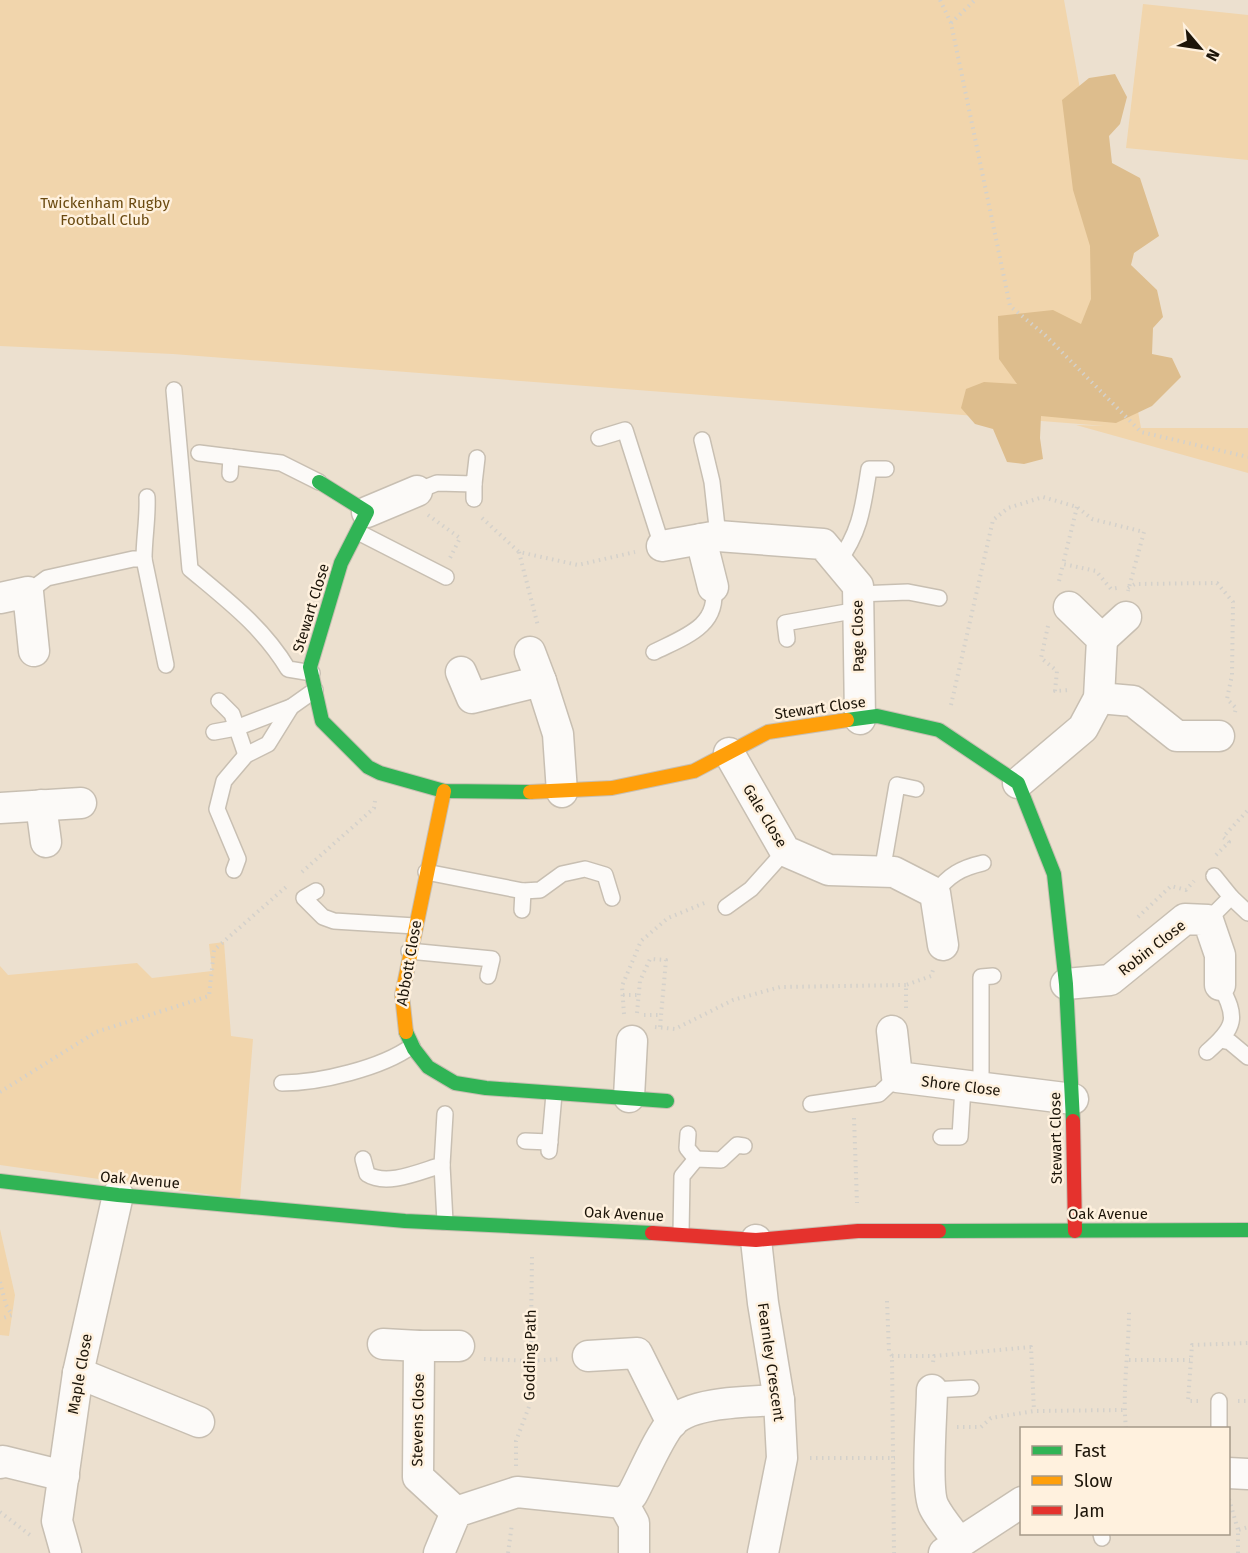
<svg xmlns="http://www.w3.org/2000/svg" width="1248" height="1553" font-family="'Fira Sans',sans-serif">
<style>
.green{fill:#f1d5ac}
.forest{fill:#ddbd8d}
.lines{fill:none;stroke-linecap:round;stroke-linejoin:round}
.lane-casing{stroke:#c8bfb2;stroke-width:18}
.street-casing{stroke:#c8bfb2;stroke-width:33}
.fast-casing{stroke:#c8bfb2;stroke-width:16}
.slow-casing{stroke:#c8bfb2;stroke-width:16}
.jam-casing{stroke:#c8bfb2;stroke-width:16}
.path{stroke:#d4d1cb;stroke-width:4;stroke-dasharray:1.5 4.5;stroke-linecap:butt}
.lane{stroke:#fcfaf8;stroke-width:15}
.street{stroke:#fcfaf8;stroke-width:30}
.fast{stroke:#30b455;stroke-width:14}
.slow{stroke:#ff9f0a;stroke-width:14}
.jam{stroke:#e5322d;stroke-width:14}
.labels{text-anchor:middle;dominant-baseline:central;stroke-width:5;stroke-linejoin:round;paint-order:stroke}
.park-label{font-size:15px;fill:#6b4b12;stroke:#fff1de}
.street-label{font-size:15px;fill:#1d1509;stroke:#fff1de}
</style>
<rect width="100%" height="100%" fill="#ece0cf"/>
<g class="green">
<polygon points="0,0 1064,0 1141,428 1248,428 1248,473 1076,425 1105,426 173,354 0,346"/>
<polygon points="1143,4 1248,15 1248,160 1126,148"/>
<polygon points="224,942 231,1036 253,1039 240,1199 0,1165 0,966 8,975 137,963 152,978 212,971 209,944"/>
<polygon points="0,1229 15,1295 9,1336 0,1335"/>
</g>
<polygon class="forest" points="1115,74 1127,97 1120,124 1109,136 1112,163 1140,178 1159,236 1134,253 1131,265 1157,290 1163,317 1153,328 1152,354 1172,358 1181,377 1152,406 1116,423 1041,416 1040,438 1043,459 1024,464 1007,462 993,429 975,424 961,408 966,389 984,382 1017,384 999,359 998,316 1053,310 1081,324 1091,299 1090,246 1073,190 1062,100 1089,78"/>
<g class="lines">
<defs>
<g id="lane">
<path d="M174,390L190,569C227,600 263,627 288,669L312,673"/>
<polyline points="599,438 625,430 662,546"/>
<polyline points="702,440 712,482 718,536"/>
<polyline points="199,453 281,463 319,482"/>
<polyline points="230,474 231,457"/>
<polyline points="417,491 437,483 474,484 477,458"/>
<polyline points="474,499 474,484"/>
<polyline points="358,532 446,577"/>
<path d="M144,559C144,538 148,518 147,497"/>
<path d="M838,562C861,531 863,506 869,469H886"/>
<polyline points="28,592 47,578 133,559 144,559 166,665"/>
<polyline points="858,594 908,592 939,598"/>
<polyline points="787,639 785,623 858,610"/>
<path d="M654,652C684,637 720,626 713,587"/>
<polyline points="219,701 232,714 246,755"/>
<polyline points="214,732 236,728 291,707"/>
<polyline points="234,870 238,859 217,809 224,781 246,755 268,744 291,707 315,690"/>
<polyline points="426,872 523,891 540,890 562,874 585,869 605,875 612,898"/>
<polyline points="882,872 897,785 916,789"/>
<polyline points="1214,876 1231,897"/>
<polyline points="316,891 304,898 323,917 334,921 415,926"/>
<path d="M935,893C949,875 961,868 983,863"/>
<polyline points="726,907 751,889 785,851"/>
<polyline points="522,910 523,891"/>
<polyline points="1208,920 1231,897 1248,913"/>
<polyline points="409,951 492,959 488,976"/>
<polyline points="1221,1040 1230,1042 1248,1057"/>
<path d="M1207,1052C1236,1027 1238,1018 1220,985"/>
<path d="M282,1083C319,1083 382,1068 412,1046"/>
<polyline points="981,1089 981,977 993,976"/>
<polyline points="811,1104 879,1094 897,1077"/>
<polyline points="688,1134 687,1148 696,1159"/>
<polyline points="941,1137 960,1137 963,1087"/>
<polyline points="525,1141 550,1142"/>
<polyline points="549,1151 554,1094"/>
<path d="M363,1159L367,1174C387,1187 421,1171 442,1165L445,1114"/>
<polyline points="442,1165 445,1222"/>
<polyline points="681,1234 682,1176 696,1159 721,1160 737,1145 744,1146"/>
<polyline points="932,1390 971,1388"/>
<polyline points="1219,1401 1219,1428"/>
<polyline points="1101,1534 1102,1538"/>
</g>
<g id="street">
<polyline points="367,512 417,491"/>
<polyline points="701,539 713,587"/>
<polyline points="662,546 718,536 823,544 858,586 860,719"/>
<polyline points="0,598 28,592 34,651"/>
<polyline points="1102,639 1126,617"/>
<polyline points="530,652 541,681"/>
<polyline points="461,672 472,698 541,681 558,734 562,792"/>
<polyline points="1099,698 1133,701 1177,736 1219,736"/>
<polyline points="729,753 785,851 829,870 894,872 935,893 943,945"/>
<polyline points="1018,783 1083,728 1099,698 1102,639 1069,607"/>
<polyline points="41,805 46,842"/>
<polyline points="0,808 81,803"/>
<polyline points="1066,984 1110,980 1185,919 1208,920 1220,955 1220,985"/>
<polyline points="892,1031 897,1077 1073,1099"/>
<polyline points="629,1097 632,1041"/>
<polyline points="756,1240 763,1303 779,1400 782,1458 763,1553"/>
<polyline points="383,1344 419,1346"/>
<polyline points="588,1356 637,1353 672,1423"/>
<polyline points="78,1373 199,1422"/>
<path d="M932,1390C932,1414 925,1490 934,1507C940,1519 950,1530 958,1541"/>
<polyline points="0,1463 3,1461 64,1476"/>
<polyline points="1228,1473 1248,1474"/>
<polyline points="623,1503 634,1523 634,1553"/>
<polyline points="456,1512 418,1477 419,1346 459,1346"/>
<polyline points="66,1553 57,1521 78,1373 118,1195"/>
<path d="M439,1553L456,1512L517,1492L623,1503L632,1495C642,1477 659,1436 672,1422C693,1401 751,1402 779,1400"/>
<polyline points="944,1553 1022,1502"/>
</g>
<g id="fast">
<polyline points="319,482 367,512 341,563 310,667 322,721 368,767 380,773 444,791 530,792"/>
<polyline points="847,720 877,716 939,730 1018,783 1054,874 1066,984 1073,1121"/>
<polyline points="406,1032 414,1049 428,1067 455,1083 486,1088 667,1101"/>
<polyline points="0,1181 118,1195 405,1221 652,1233"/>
<polyline points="939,1231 1248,1230"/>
</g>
<g id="slow">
<polyline points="530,792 612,788 694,771 768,732 847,720"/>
<polyline points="406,1032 402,995 444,791"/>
</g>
<g id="jam">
<polyline points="1073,1121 1075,1231"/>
<polyline points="652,1233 756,1240 858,1231 939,1231"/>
</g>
</defs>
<use href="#lane" class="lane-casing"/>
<use href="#street" class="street-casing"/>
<use href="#fast" class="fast-casing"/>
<use href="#slow" class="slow-casing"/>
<use href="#jam" class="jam-casing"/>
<g class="path">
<polyline points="940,0 951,23 1010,306 1045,335 1141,432 1248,457"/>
<polyline points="951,23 975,0"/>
<polyline points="1077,507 1063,564 1096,571 1111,589 1117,588"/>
<polyline points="428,515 460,538 450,558"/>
<polyline points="482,518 519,552 578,565 635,552"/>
<polyline points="519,552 538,626"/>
<polyline points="1059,581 1063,564"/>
<polyline points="1128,588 1135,584 1217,583 1233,602 1232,675 1227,699 1236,708 1235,712"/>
<polyline points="1048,626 1041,658 1057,671 1055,691 1071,690"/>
<polyline points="951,705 993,520 1008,508 1043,497 1077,507 1092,519 1144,532 1128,591"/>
<polyline points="1216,855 1229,842 1223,837 1248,810"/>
<polyline points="302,872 374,808 375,801"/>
<polyline points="1138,917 1171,886 1186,890 1194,881"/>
<polyline points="623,995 638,995"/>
<polyline points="906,1008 906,985 931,976 933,970"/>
<polyline points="637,1013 640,981 650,959 666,960 660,1027"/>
<polyline points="624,1014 622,986 641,941 668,918 707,902"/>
<polyline points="644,1015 661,1015"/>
<polyline points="655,1027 675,1029 733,1000 780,987 906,985"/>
<polyline points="0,1092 96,1032 209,996 214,950 286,887"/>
<polyline points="854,1118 857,1203"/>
<polyline points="0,1282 6,1305 12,1315 0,1319"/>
<polyline points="887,1301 889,1351 892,1356 894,1553"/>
<polyline points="892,1356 934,1356"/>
<polyline points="484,1359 530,1361 560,1359"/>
<polyline points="1129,1360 1190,1360"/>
<polyline points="933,1362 934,1356 1031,1347 1034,1411"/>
<polyline points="1198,1401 1188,1401 1192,1345 1248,1343"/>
<polyline points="1238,1401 1248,1401"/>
<polyline points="957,1427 981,1427 991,1418 1034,1411 1124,1410"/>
<path d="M1126,1428C1122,1390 1129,1350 1129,1312"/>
<polyline points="810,1458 895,1458"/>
<polyline points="516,1466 516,1441 530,1404 532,1257"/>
<polyline points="1229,1499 1238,1530"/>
<polyline points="0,1512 30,1535"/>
<polyline points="508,1553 512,1524"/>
<polyline points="1238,1553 1238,1530 1248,1527"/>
</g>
<use href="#lane" class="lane"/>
<use href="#street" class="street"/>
<use href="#fast" class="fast"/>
<use href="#slow" class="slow"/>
<use href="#jam" class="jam"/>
</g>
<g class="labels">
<g class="park-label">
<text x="105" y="203">Twickenham Rugby<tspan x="105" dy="17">Football Club</tspan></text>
</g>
<g class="street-label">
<text transform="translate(311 608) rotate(-73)">Stewart Close</text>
<text transform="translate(858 636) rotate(-91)">Page Close</text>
<text transform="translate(820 708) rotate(-8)">Stewart Close</text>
<text transform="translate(765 816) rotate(59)">Gale Close</text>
<text transform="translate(1152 948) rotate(-38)">Robin Close</text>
<text transform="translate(409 963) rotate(-80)">Abbott Close</text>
<text transform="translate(961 1086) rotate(7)">Shore Close</text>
<text transform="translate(1056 1138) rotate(-91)">Stewart Close</text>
<text transform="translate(140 1180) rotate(5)">Oak Avenue</text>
<text transform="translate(624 1214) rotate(3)">Oak Avenue</text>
<text x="1108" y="1214">Oak Avenue</text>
<text transform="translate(530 1355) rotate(-89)">Godding Path</text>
<text transform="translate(771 1362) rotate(82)">Fearnley Crescent</text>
<text transform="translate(80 1374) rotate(-80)">Maple Close</text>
<text transform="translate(418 1420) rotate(-89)">Stevens Close</text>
</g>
</g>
<rect x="1020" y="1427" width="210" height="108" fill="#fff1de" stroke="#a59989" stroke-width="1.5"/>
<rect x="1032" y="1446" width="30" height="9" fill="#30b455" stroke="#a59989" stroke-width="1.5"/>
<text x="1074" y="1457" font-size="18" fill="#1d1509">Fast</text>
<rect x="1032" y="1476" width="30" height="9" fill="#ff9f0a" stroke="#a59989" stroke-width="1.5"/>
<text x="1074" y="1487" font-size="18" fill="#1d1509">Slow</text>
<rect x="1032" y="1506" width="30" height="9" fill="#e5322d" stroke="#a59989" stroke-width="1.5"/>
<text x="1074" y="1517" font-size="18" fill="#1d1509">Jam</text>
<g transform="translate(1200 48) rotate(119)" stroke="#fff1de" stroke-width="4.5" paint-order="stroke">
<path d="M0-4.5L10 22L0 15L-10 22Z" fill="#1d1509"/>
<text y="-9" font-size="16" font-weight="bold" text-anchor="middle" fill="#1d1509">N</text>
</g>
</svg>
